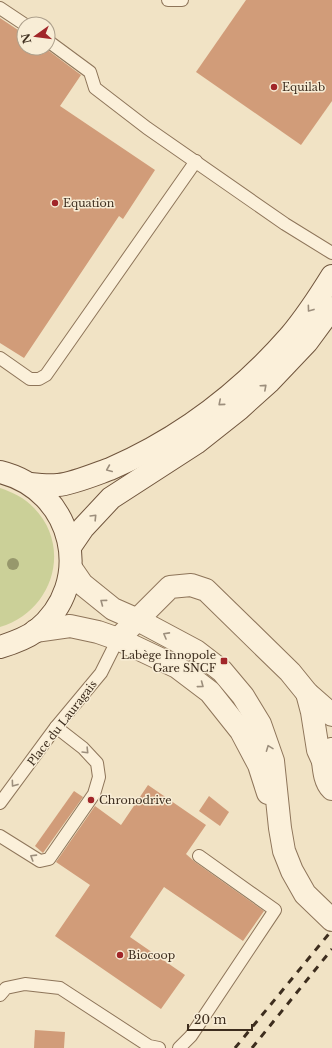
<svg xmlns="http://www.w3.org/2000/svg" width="332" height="1048" font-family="'Libre Baskerville',serif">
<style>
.green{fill:#cbd098}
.building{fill:#d19c79}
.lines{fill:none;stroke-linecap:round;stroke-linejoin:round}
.service-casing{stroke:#8e755a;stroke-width:14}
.minor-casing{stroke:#8e755a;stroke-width:24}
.tertiary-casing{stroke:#8e755a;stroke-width:24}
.secondary-casing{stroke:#70553d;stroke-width:24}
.service{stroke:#fbf0da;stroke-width:12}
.minor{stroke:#fbf0da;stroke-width:22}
.tertiary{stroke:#fbf0da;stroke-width:22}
.secondary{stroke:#fbf0da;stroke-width:22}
.rail{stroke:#3d2d1e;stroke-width:3;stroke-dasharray:7 7;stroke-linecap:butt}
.tree{fill:#97986c}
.oneway{stroke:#9c8e7c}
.poi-dot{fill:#a12629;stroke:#f8edd6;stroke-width:1.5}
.labels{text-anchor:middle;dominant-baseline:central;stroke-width:3;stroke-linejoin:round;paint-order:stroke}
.poi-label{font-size:11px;fill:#3d2d1e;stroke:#f8edd6;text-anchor:start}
.street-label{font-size:11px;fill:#3d2d1e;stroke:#f8edd6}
</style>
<rect width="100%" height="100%" fill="#f1e3c5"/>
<path class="green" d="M0,488C12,492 25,498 34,508C73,548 52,612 0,627Z"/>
<g class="building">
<polygon points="246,0 332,0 332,101 301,145 196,72"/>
<polygon points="0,18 24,34 24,48 45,48 81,75 60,106 155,170 123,219 119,216 24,358 0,343"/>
<polygon points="148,785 206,825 186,854 195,862 264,911 243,941 164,887 130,937 185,975 161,1009 55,936 90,885 56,862 95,806 121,825"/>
<polygon points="74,791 83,797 43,853 35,846"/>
<polygon points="209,796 229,812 220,826 199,811"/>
<polygon points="35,1030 65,1032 64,1048 34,1048"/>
</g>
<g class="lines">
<defs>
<g id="service">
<polyline points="168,0 182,0"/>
<polyline points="0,8 24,24"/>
<polyline points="48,41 90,72 95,88 147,128 285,224 332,253"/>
<polyline points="0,358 30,379 39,379 46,375 196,161"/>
<polyline points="0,803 56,727 101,673 118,639"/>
<polyline points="0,836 40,861 49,859 94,794 99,777 97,763 83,748 56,727"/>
<polyline points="0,995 6,988 25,984 60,988 149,1046 159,1048"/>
<polyline points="179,1048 191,1036 275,910 199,856"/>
</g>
<g id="minor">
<polyline points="118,639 170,587 191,585 206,590 290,672 307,693 332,715"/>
<polyline points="307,693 312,712 318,750 323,761 332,749"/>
<path d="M323,761C324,771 325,782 332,789"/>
</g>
<g id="tertiary">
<polyline points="71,568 82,584 113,609 138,620 196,651 222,671 243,696 260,724 273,761 280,828 284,851 292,871 305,894 332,920"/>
<polyline points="35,631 70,626 98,632 118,639 177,667 210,692 241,731 259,765 268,793"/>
</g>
<g id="secondary">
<path d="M0,472C74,490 96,583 36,631C25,639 13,643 0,647"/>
<path d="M30,484C39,485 49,486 58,485C72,484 96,474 110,469C179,439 240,393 290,336C305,318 319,297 332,276"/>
<polyline points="70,547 83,528 111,498 196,443 239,409 270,381 307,342 332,308"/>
</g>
</defs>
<use href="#service" class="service-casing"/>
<use href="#minor" class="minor-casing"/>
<use href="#tertiary" class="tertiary-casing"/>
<use href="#secondary" class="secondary-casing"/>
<use href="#service" class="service"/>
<use href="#minor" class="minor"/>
<use href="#tertiary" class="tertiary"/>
<use href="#secondary" class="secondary"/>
<g class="rail">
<polyline points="235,1048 332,930"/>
<polyline points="252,1048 332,949"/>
</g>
</g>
<circle class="tree" cx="13" cy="564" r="6"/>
<defs><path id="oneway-chevron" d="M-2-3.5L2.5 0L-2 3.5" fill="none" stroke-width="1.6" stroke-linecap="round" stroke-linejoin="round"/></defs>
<g class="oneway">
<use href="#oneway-chevron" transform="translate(310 309) rotate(126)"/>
<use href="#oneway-chevron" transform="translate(264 387) rotate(-42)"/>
<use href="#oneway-chevron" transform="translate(221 403) rotate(139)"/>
<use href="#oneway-chevron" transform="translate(109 469) rotate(157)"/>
<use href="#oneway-chevron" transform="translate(94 517) rotate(-46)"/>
<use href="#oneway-chevron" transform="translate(103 602) rotate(-143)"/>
<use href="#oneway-chevron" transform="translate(166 635) rotate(-151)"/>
<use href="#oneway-chevron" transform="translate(201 685) rotate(37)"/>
<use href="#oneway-chevron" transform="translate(269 748) rotate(-111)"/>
<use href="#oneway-chevron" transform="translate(86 751) rotate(46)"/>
<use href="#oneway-chevron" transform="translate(14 784) rotate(126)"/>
<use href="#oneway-chevron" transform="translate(33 857) rotate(-148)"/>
</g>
<g class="poi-dot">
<circle cx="274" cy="87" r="4"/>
<circle cx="55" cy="203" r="4"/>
<rect x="220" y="657" width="8" height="8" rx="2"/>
<circle cx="91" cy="800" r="4"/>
<circle cx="120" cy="955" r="4"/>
</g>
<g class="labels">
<g class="poi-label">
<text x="282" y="87">Equilab</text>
<text x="63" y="203">Equation</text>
<text x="216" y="655" text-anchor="end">Labège Innopole<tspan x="216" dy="13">Gare SNCF</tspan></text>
<text x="99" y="800">Chronodrive</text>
<text x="128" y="955">Biocoop</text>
</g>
<g class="street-label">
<text transform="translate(62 723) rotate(-52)">Place du Lauragais</text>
</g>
</g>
<g transform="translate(36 36) rotate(256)"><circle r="19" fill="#f8edd6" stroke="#ada08c"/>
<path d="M0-3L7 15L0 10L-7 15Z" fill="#a12629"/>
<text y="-6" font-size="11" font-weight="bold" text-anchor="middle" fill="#3d2d1e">N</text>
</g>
<path d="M188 1024v6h64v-6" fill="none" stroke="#3d2d1e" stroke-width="2"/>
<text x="194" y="1024" font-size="12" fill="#3d2d1e" stroke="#f8edd6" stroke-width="3" paint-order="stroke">20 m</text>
</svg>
